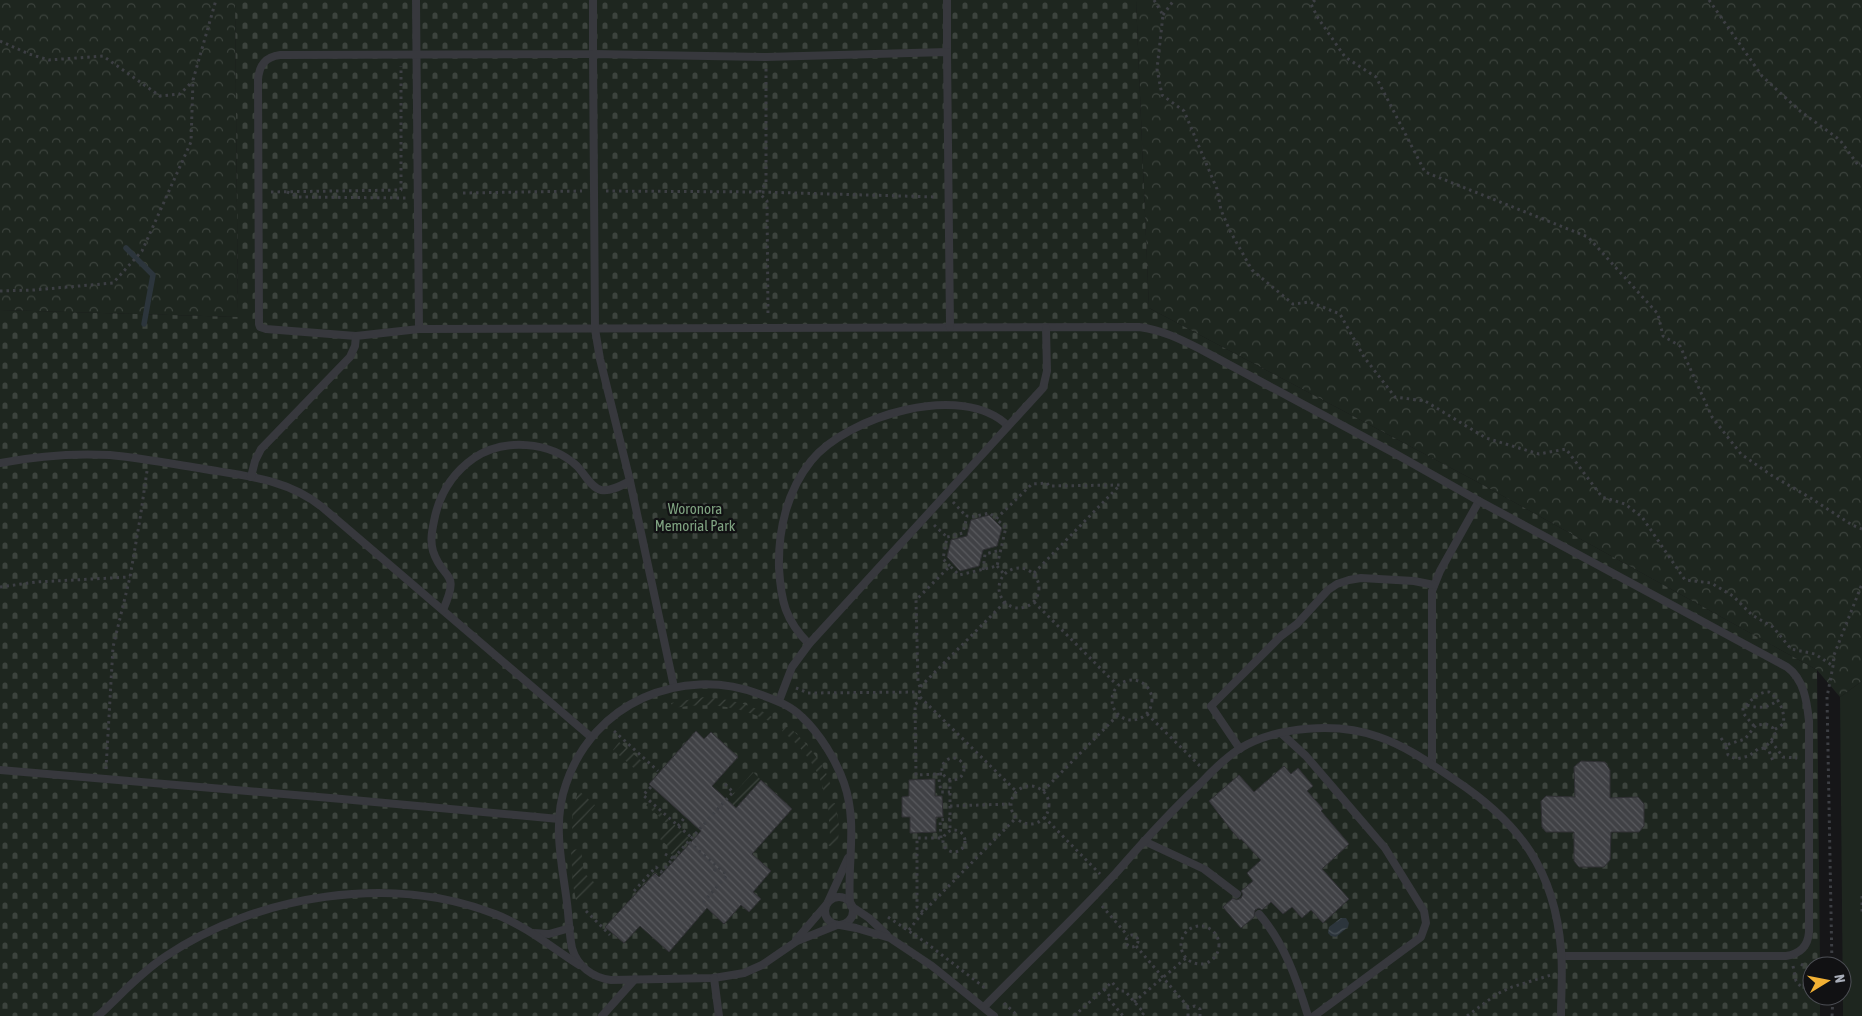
<svg xmlns="http://www.w3.org/2000/svg" width="1862" height="1016" font-family="'Asap Condensed',sans-serif">
<style>
.green{fill:#1e261f}
.forest{fill:url(#forest-crowns)}
.cemetery{fill:url(#cemetery-stones)}
.garden{fill:url(#garden-furrows)}
.water{fill:url(#water-waves)}
.lines{fill:none;stroke-linecap:round;stroke-linejoin:round}
.stream{stroke:#2c353c;stroke-width:5.5}
.building{fill:url(#building-back-hatch);stroke:#303034}
.path{stroke:#3d3f44;stroke-width:3;stroke-dasharray:2.5 4;stroke-linecap:butt}
.service{stroke:#37383d;stroke-width:8}
.labels{text-anchor:middle;dominant-baseline:central;stroke-width:4.5;stroke-linejoin:round;paint-order:stroke}
.park-label{font-size:15px;fill:#7fa381;stroke:#111113}
</style>
<defs>
<pattern id="forest-crowns" width="20" height="18" patternUnits="userSpaceOnUse" patternTransform="scale(1.25)"><rect width="20" height="18" fill="#1e261f"/><path d="M2 6a3 3 0 1 1 6 0M12 15a3 3 0 1 1 6 0" fill="none" stroke="#3c433d"/></pattern>
<pattern id="cemetery-stones" width="16" height="16" patternUnits="userSpaceOnUse" patternTransform="scale(1.25)"><rect width="16" height="16" fill="#1e261f"/><path d="M2 7V4a2 2 0 0 1 4 0v3zM10 15v-3a2 2 0 0 1 4 0v3z" fill="#3c433d"/></pattern>
<pattern id="garden-furrows" width="10" height="10" patternUnits="userSpaceOnUse" patternTransform="scale(1.25)"><rect width="10" height="10" fill="#1e261f"/><path d="M-1 1l2-2M0 10L10 0M9 11l2-2" fill="none" stroke="#3c433d"/></pattern>
<pattern id="water-waves" width="16" height="10" patternUnits="userSpaceOnUse" patternTransform="scale(1.25)"><rect width="16" height="10" fill="#2c353c"/><path d="M0 5q4-4 8 0t8 0" fill="none" stroke="#485056"/></pattern>
<pattern id="building-back-hatch" width="6" height="6" patternUnits="userSpaceOnUse" patternTransform="scale(1.25)"><rect width="6" height="6" fill="#404145"/><path d="M-1 5l2 2M0 0l6 6M5-1l2 2" fill="none" stroke="#595a5e"/></pattern>
</defs>
<rect width="100%" height="100%" fill="#161618"/>
<polygon class="green" points="1862,681 1862,1016 1843,1016 1840,697"/>
<g class="forest">
<polygon points="0,0 235,0 238,317 0,310"/>
<polygon points="1136,0 1862,0 1862,681 1840,697 1817,670 1483,485 1149,308"/>
</g>
<polygon class="cemetery" points="235,0 1136,0 1149,308 1483,485 1817,670 1820,966 1812,966 1812,996 1820,996 1820,1016 0,1016 0,310 238,317"/>
<g class="garden">
<path d="M704,697C728,699 752,704 772,717L769,721C737,705 707,702 673,708L671,703Z"/>
<path d="M785,727H789C804,740 831,770 831,791L826,793L824,792C819,768 801,746 782,731Z"/>
<polygon points="619,742 643,762 636,770 613,750"/>
<polygon points="753,772 761,780 703,845 695,838"/>
<polygon points="578,790 595,805 581,821 580,831 572,832 573,812"/>
<polygon points="649,802 690,839 674,856 669,852 670,848 660,839 671,827 646,805"/>
<polygon points="835,803 839,825 838,845 834,849 828,845 829,843 826,840 830,835 828,804"/>
<polygon points="581,849 584,873 596,884 581,905 577,905 573,885 571,850"/>
</g>
<polygon class="water" points="1341,918 1346,918 1349,923 1348,927 1336,937 1331,936 1328,933 1329,927"/>
<g class="lines">
<polyline class="stream" points="126,248 153,275 144,324"/>
</g>
<g class="building">
<polygon points="989,515 1002,528 997,546 983,550 979,566 960,571 947,557 951,540 967,536 971,520"/>
<polygon points="696,731 704,739 711,732 738,757 712,786 736,808 761,780 792,809 752,854 771,871 753,892 761,899 749,912 741,905 724,924 707,908 669,952 640,926 624,943 605,927 655,873 659,877 701,831 649,784"/>
<polygon points="1581,761 1605,762 1610,770 1610,798 1638,797 1644,804 1644,826 1639,832 1611,832 1610,860 1604,867 1579,867 1574,861 1574,832 1546,832 1542,827 1541,801 1546,796 1575,797 1574,767"/>
<polygon points="1284,766 1291,774 1298,768 1313,786 1307,791 1323,809 1321,811 1349,844 1322,869 1349,899 1323,923 1311,910 1302,918 1292,907 1283,914 1271,902 1262,910 1259,908 1255,910 1254,917 1241,928 1223,907 1233,898 1237,900 1241,898 1243,894 1241,891 1253,881 1247,873 1261,860 1241,839 1240,840 1232,831 1209,801 1239,775 1254,792"/>
<polygon points="935,779 935,796 942,796 943,817 936,817 936,832 910,833 910,817 902,817 902,797 909,796 909,780"/>
</g>
<g class="lines">
<g class="path">
<polyline points="1154,0 1163,15 1157,69 1162,95 1184,111 1217,189 1221,210 1230,231 1252,270 1293,304 1310,302 1340,314 1364,357 1395,397 1425,401 1486,438 1539,454 1566,449 1602,497 1625,504 1642,517 1685,580 1711,583 1733,596 1752,615 1773,627 1791,649 1815,654 1833,666"/>
<polyline points="1315,0 1311,4 1318,18 1345,57 1376,77 1425,172 1588,237 1658,314 1663,336 1680,346 1712,417 1741,454 1771,475 1809,497 1852,525 1862,529"/>
<polyline points="1709,0 1762,76 1800,111 1840,140 1858,165 1862,166"/>
<polyline points="1163,15 1174,0"/>
<polyline points="0,41 29,54 49,60 103,56 160,96 180,94 193,81"/>
<polyline points="766,69 766,184 760,190 760,194 767,201 768,317"/>
<polyline points="606,191 760,192 937,197"/>
<polyline points="271,192 401,190 401,66"/>
<polyline points="287,192 299,197 406,198"/>
<polyline points="463,193 582,191"/>
<polyline points="0,291 34,290 113,283 142,251 191,142 193,80 216,0"/>
<polyline points="953,502 966,516"/>
<polyline points="934,525 947,537"/>
<polyline points="950,566 943,559 947,537 963,533 967,516 971,517 990,513 996,519"/>
<polyline points="997,566 1004,574"/>
<circle cx="1019" cy="588" r="20"/>
<polyline points="983,570 985,554 1001,550"/>
<polyline points="1034,573 1120,485"/>
<polyline points="0,587 36,582 130,577"/>
<polyline points="1034,602 1117,685"/>
<circle cx="1132" cy="700" r="20"/>
<polyline points="920,687 918,682 916,600 950,566 959,575 997,566 1006,527 996,519 1032,484 1047,483 1049,486 1120,485"/>
<polyline points="796,688 808,693 920,692"/>
<polyline points="920,697 1016,791"/>
<path d="M1747,705C1759,709 1768,708 1778,700"/>
<polyline points="1147,714 1200,766"/>
<path d="M1754,726L1743,713V708C1751,701 1757,692 1769,692C1779,698 1786,713 1783,724L1774,730"/>
<polyline points="614,731 658,771"/>
<polyline points="1721,738 1726,745"/>
<polyline points="1771,741 1783,757 1797,758"/>
<polyline points="1764,748 1758,749 1749,756 1736,759 1728,755 1726,745 1745,739 1756,725 1766,724 1773,728 1775,734 1771,741 1764,748 1769,751 1773,761"/>
<circle cx="953" cy="769" r="11"/>
<polyline points="106,769 113,647 130,577 140,519 147,471"/>
<polyline points="938,773 941,792 950,792"/>
<polyline points="942,774 916,775 915,704 919,702 920,687 1005,602"/>
<polyline points="950,780 950,830"/>
<circle cx="1030" cy="805" r="19"/>
<polyline points="651,787 643,795 692,838"/>
<polyline points="1043,791 1118,715"/>
<polyline points="950,806 1010,804"/>
<polyline points="1044,817 1100,874"/>
<polyline points="678,826 685,817"/>
<circle cx="954" cy="841" r="11"/>
<polyline points="941,838 940,820 950,819"/>
<polyline points="689,842 727,875 702,904"/>
<polyline points="665,854 674,859"/>
<polyline points="714,871 717,867"/>
<polyline points="634,891 656,867 661,872 733,792 725,784"/>
<polyline points="1862,896 1862,914"/>
<polyline points="1102,906 1128,936"/>
<polyline points="586,911 610,935"/>
<polyline points="923,912 917,907 917,838 943,838"/>
<polyline points="888,917 925,942 985,988"/>
<circle cx="1200" cy="945" r="19"/>
<polyline points="909,930 923,912 1016,818"/>
<circle cx="1132" cy="941" r="6"/>
<polyline points="1136,946 1189,1008"/>
<polyline points="1801,964 1812,972"/>
<polyline points="1793,966 1796,981 1803,989"/>
<polyline points="1832,966 1827,697 1833,666 1834,655 1862,584"/>
<polyline points="1104,989 1111,998 1109,999 1123,1016"/>
<polyline points="1134,1002 1186,958"/>
<polyline points="1004,1003 1018,1016"/>
<polyline points="1074,1016 1112,982 1119,991 1125,991 1144,1013 1141,1016"/>
<polyline points="1188,1016 1188,1008 1195,1006 1200,1009 1200,1016"/>
<polyline points="1467,1016 1497,994 1512,987 1551,975"/>
<polyline points="1832,1016 1833,996"/>
</g>
<g class="service">
<polyline points="416,0 419,329"/>
<polyline points="947,0 947,52"/>
<path d="M356,336L266,329L260,327L259,324L258,80C259,65 265,57 280,55L593,54V0"/>
<path d="M0,463C36,456 73,453 110,455C141,458 173,464 204,469C246,476 288,479 322,507L591,737"/>
<path d="M251,477L255,461L261,449L350,357L355,346L356,336L419,329L1139,327C1162,330 1180,339 1200,349L1394,453L1479,501L1440,571L1432,591V765"/>
<polyline points="630,481 600,359 595,329 593,54 766,57 947,52 950,327"/>
<path d="M1479,501L1787,667C1804,679 1807,702 1809,721V932C1808,946 1800,954 1786,956H1561"/>
<path d="M443,610C461,569 443,582 433,551C430,541 432,531 434,521C439,495 451,474 474,458C504,438 550,441 577,466C584,473 591,488 601,490C611,492 622,485 630,481L674,687"/>
<path d="M809,644C785,620 781,601 779,568C778,530 787,491 811,461C847,416 963,381 1008,426"/>
<polyline points="779,701 792,667 809,644 1043,388 1047,371 1046,328"/>
<polyline points="1282,734 1306,756 1385,848 1424,911 1426,923 1421,937 1314,1016"/>
<polyline points="1240,749 1211,706 1281,636 1297,624 1328,590 1337,584 1349,580 1361,578 1414,581 1434,585"/>
<polyline points="0,770 342,799 559,819"/>
<polyline points="1144,841 1204,869 1237,894"/>
<circle cx="839" cy="911" r="14"/>
<polyline points="828,902 848,858"/>
<polyline points="851,906 869,918 887,935"/>
<path d="M1259,914C1284,942 1297,980 1308,1016"/>
<path d="M837,925L797,941L762,965L744,973L714,978L611,980C593,978 577,966 572,948C569,934 569,918 567,903C562,863 552,823 566,784C593,703 681,665 759,694C775,700 790,705 802,717C820,734 836,760 844,783C858,823 847,863 850,903"/>
<polyline points="840,925 856,928 890,938 932,966 994,1016"/>
<polyline points="533,933 549,934 570,928"/>
<polyline points="796,940 826,905"/>
<polyline points="714,978 719,1016"/>
<path d="M984,1007C1028,962 1074,919 1116,873C1143,842 1170,812 1200,784C1212,771 1224,759 1239,749C1277,726 1338,722 1379,737C1406,746 1431,764 1455,780C1520,823 1555,871 1561,950C1563,972 1561,994 1561,1016"/>
<path d="M98,1016C120,996 140,973 166,956C257,895 391,873 495,914C526,926 551,947 579,965"/>
<polyline points="602,1016 635,979"/>
</g>
</g>
<g class="labels">
<g class="park-label">
<text x="695" y="508">Woronora<tspan x="695" dy="17">Memorial Park</tspan></text>
</g>
</g>
<g transform="translate(1827 981) rotate(80)"><circle r="24" fill="#111113" stroke="#4d4f55"/>
<path d="M0-4L9 19L0 12L-9 19Z" fill="#f2b134"/>
<text y="-8" font-size="14" font-weight="bold" text-anchor="middle" fill="#a8adb8">N</text>
</g>
</svg>
